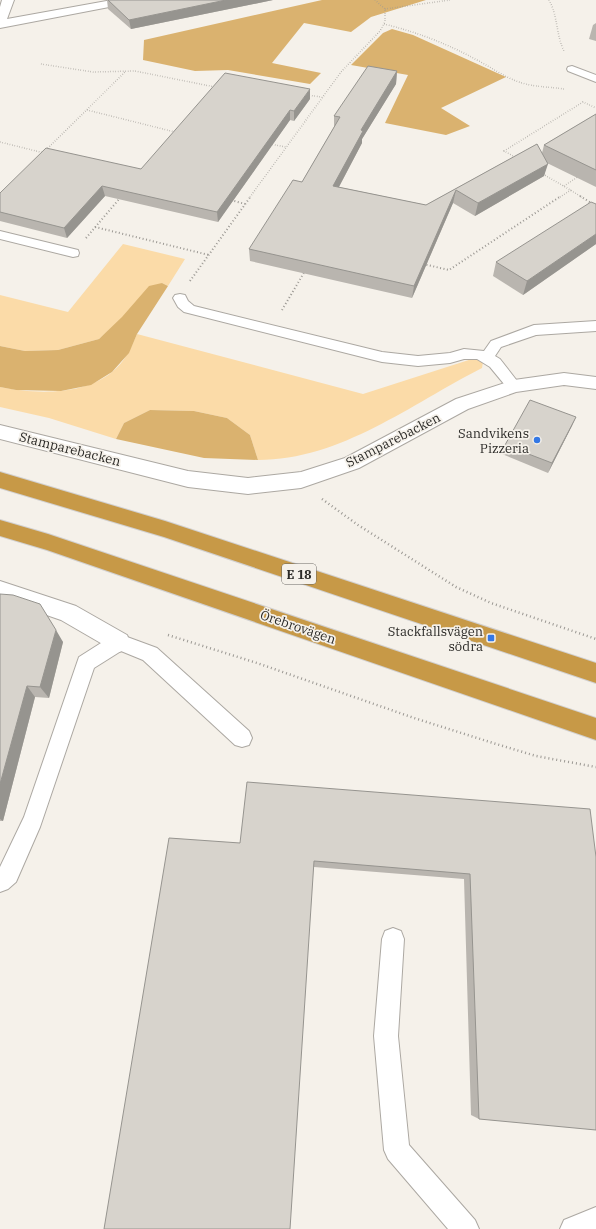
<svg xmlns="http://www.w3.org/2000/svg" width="596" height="1229" font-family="'IBM Plex Serif',serif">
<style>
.green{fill:#fbdba8}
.forest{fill:#dab26f}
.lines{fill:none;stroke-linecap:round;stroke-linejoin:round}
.lane-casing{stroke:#aca8a2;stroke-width:2}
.street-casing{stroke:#aca8a2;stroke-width:2}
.highway-casing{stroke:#d1d0d0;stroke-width:2}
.path-far2{stroke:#9b9893;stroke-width:1.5;stroke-dasharray:0.5 2;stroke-linecap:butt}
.path-far1{stroke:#9b9893;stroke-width:2;stroke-dasharray:1 2.5;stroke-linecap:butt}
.path{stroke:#9b9893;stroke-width:2.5;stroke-dasharray:1 3;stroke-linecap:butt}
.lane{fill:#fff;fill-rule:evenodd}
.street{fill:#fff;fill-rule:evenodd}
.highway{fill:#c79947;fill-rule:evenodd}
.wall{fill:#b9b5af}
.shaded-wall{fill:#96948f}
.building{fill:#d7d3cc;stroke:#96948f}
.poi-dot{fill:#3478e5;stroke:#f5f1ea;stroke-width:1.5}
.labels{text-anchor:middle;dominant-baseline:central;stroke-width:3.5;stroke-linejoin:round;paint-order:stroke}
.shield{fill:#f5f1ea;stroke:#686662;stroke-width:1}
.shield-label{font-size:12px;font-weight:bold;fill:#2c2b28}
.poi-label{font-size:13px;fill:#2c2b28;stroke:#f5f1ea;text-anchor:end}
.street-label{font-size:13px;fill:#2c2b28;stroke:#f5f1ea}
</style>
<rect width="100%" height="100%" fill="#f5f1ea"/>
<g class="green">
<polygon points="123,244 185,259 168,286 162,283 99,339 58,350 25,351 0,346 0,295 68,312"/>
<path d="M137,334L363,394L475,358L483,362L482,368C411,404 341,460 258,460L250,435L227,418L194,411L150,410L124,423L116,439L49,418L0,407V387C34,394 83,396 112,372C124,363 131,348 137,334Z"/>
</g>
<g class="forest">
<polygon points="322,0 426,0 371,17 351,32 304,23 272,63 321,73 310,84 228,70 195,71 143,60 144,40"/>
<polygon points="392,29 413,35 506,77 441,108 470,126 446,135 385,123 408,75 351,65 383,33"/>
<polygon points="162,283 168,286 137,334 129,353 112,372 91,385 61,391 16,390 0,387 0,346 25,351 58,350 99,339 122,317 149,286"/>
<polygon points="150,410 194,411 227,418 250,435 258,460 204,458 116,439 124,423"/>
</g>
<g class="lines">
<defs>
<g id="lane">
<polygon points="572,66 596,75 596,82 568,71 567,69 568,67"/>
<polygon points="0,231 78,250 79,253 78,256 73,257 0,239"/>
<polygon points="180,294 185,295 188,301 194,306 382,352 418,356 450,353 464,349 484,351 491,341 534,325 596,321 596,331 536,335 501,347 495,356 500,359 521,386 519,390 514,391 509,390 490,367 477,359 464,359 450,363 418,366 382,362 184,312 178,307 173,298 175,295"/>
<polygon points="119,634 157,648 249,731 252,738 249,745 242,747 235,745 143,660 121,651 94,668 40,827 16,882 8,889 0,892 0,867 24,817 79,657 112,636"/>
<polygon points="393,928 401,931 404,939 398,1036 409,1145 475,1220 479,1229 448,1229 388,1159 384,1150 374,1036 382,939 385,931"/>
<polygon points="596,1207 596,1229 560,1229 564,1220"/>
</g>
<g id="street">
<polygon points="2,0 14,0 7,19 112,0 136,0 130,3 0,28 0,7"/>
<polygon points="564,373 596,377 596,389 564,385 516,392 468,409 359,468 301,488 248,494 188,487 0,439 0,425 188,471 248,478 301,472 345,458 456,399 514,380"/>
<polygon points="0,581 76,606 127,635 130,642 127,649 119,652 111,649 61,620 0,599"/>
</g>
<g id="highway">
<polygon points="0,472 165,521 596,663 596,683 164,537 0,488"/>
<polygon points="0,520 48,534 596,718 596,740 47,550 0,536"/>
</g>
</defs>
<use href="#lane" class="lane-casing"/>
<use href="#street" class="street-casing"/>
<use href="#highway" class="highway-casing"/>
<g class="path-far2">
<path d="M549,0C558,16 556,35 564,51"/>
<polyline points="385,9 450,0"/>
<path d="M384,24C416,32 446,43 475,59C491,67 505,78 522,83C535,87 550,87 564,89"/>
<polyline points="41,64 93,72 135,71 215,87"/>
<polyline points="307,95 322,97"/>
<polyline points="87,110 175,132"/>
<polyline points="0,142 44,153"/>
<polyline points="270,144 286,147"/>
<polyline points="46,150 125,72"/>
<polyline points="515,157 504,151 583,102 596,108"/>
<polyline points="543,174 582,197"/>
<polyline points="564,186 579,176"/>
<polyline points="250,197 341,72 380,31 385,22 385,9 375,0"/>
<polyline points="560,197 571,190"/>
</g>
<g class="path-far1">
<polyline points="580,196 596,206"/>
<polyline points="231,200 245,204"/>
<polyline points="95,227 209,255"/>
<polyline points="86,238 120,198"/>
<polyline points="423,264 449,270 561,196"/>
<polyline points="190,281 251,196"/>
<polyline points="282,310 305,271"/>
</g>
<g class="path">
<polyline points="322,499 358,525 456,587 491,603 596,639"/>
<polyline points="168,635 257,663 414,718 493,743 536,756 596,767"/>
</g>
<use href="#lane" class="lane"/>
<use href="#street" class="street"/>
<use href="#highway" class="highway"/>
</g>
<g class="wall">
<polygon points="107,0 273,0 131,29 108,9"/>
<polygon points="596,23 596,41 589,39 593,25"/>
<polygon points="397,71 396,84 362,139 362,143 339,187 426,205 537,144 542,153 544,145 596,114 596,187 547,163 544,176 475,216 453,203 412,298 250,261 249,249 302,182 334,127 334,116"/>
<polygon points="310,99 294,121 290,120 218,222 105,196 67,238 0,221 0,193 141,169"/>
<polygon points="596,204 596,244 523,295 493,276 496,262"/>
<polygon points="576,417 548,473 502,454 505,445"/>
<polygon points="0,594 63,642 49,698 35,697 3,821 0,821"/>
<polygon points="590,809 479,1119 471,1115 464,879 314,867 240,843"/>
</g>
<g class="shaded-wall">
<polygon points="226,0 273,0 131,29 129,20"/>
<polygon points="397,71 396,84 362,139 362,143 333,198 333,186 361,130"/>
<polygon points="310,89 310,99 294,121 294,111"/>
<polygon points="290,110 290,120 218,222 217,212"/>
<polygon points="548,164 544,176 475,216 478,203"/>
<polygon points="102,186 105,196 67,238 64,228"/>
<polygon points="456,190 453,203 412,298 414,286"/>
<polygon points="596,234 596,244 523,295 527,281"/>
<polygon points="576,417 572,426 548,473 552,463"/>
<polygon points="56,630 63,642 49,698 40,687"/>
<polygon points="27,686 35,697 3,821 0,819 0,784"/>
</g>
<g class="building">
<polygon points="108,0 226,0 129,20"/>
<polygon points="368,66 397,71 361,130 363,131 333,186 426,205 537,144 548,164 478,203 456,190 414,286 249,249 293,180 302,182 340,117 334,116"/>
<polygon points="225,73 310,89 294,111 290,110 217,212 102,186 64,228 0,212 0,193 46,148 141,169"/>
<polygon points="596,114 596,170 544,145"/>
<polygon points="591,202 596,204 596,234 527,281 496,262"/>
<polygon points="530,400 576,417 552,463 505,445"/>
<polygon points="0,594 13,595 40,604 56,630 40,687 27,686 0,784"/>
<polygon points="247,782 590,809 596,857 596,1130 479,1119 470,874 314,861 290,1229 104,1229 169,838 240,843"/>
</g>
<g class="poi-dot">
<circle cx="537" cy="440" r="4"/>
<rect x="487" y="634" width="8" height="8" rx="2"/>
</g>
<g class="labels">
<rect class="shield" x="282" y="564" width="34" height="20" rx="3"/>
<g class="shield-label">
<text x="299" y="574">E 18</text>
</g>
<g class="poi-label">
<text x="529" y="433">Sandvikens<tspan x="529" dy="15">Pizzeria</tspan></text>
<text x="483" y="631">Stackfallsvägen<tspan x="483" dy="15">södra</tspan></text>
</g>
<g class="street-label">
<text transform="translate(393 440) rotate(-27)">Stamparebacken</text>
<text transform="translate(70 449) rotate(14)">Stamparebacken</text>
<text transform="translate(298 627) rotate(19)">Örebrovägen</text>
</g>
</g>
</svg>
